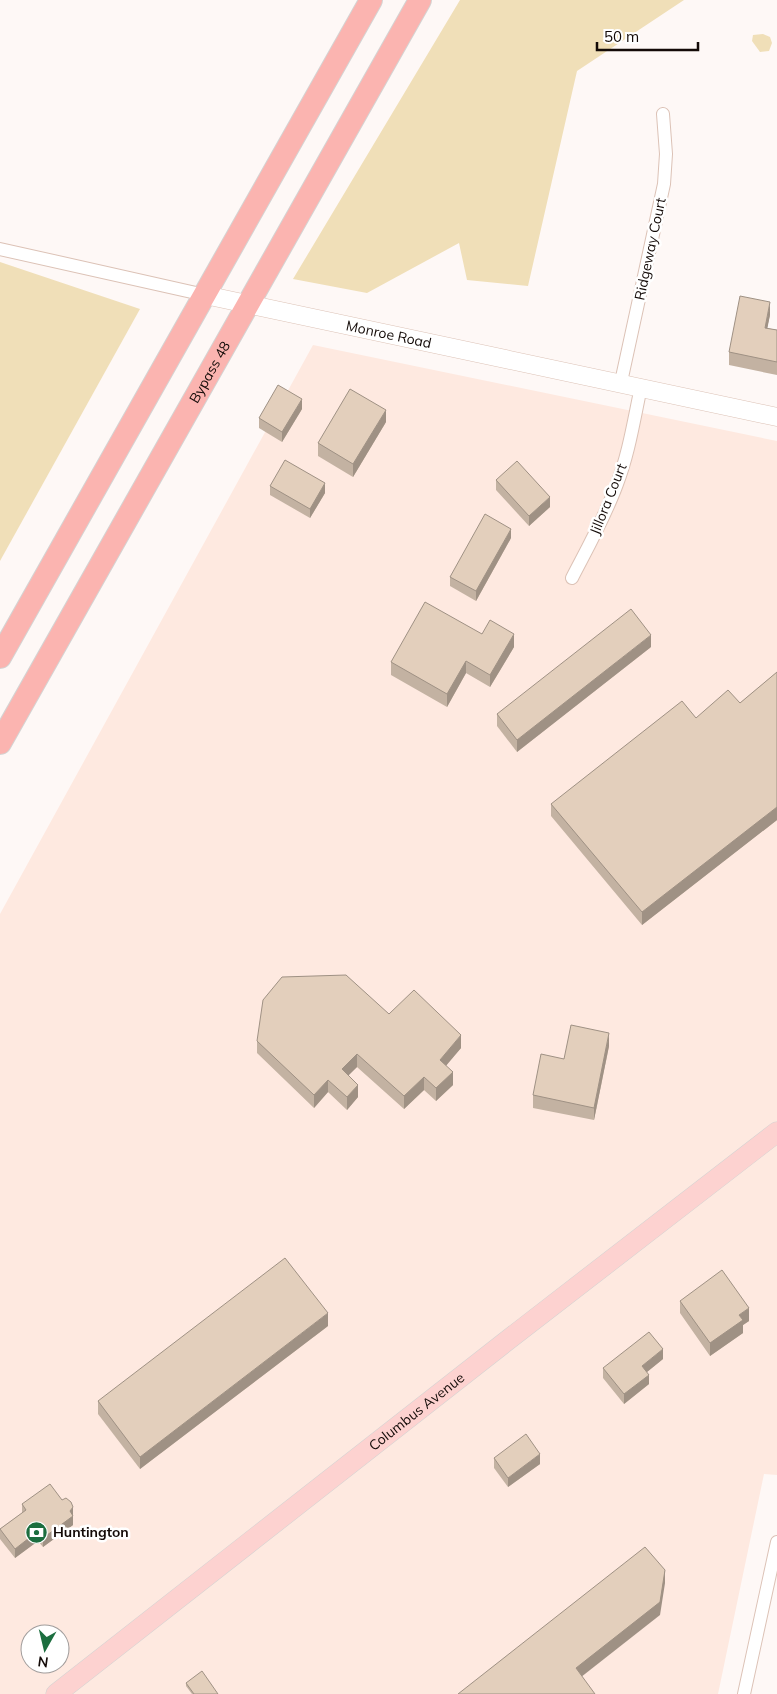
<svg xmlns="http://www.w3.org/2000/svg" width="777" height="1694" font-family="Mulish,sans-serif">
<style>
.built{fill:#fee9e0;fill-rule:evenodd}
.green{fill:#f0dfb8}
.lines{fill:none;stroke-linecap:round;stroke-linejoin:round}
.street-casing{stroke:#dcc2b6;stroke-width:14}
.secondary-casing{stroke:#dcc2b6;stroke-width:19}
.primary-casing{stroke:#d5d3d2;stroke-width:21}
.highway-casing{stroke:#d5d3d2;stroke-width:24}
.street{stroke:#fff;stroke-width:12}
.secondary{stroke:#fff;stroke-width:18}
.primary{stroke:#fdd2d0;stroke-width:20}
.highway{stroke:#fbb4b0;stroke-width:22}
.wall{fill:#c3b2a2}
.shaded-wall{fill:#9f9184}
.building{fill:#e3cfbc;stroke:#9f9184}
.labels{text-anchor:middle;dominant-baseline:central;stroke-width:5;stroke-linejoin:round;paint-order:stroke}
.street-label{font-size:14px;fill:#130a07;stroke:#fff}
.poi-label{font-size:14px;font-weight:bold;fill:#130a07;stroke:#fff;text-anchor:start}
</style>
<rect width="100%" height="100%" fill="#fef8f6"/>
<path class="built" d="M313,345L777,441V1475L764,1474L718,1694H0V914ZM30,1634H60V1664H30Z"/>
<g class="green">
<polygon points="460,0 684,0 577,71 528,286 467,280 459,243 367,293 293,279"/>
<polygon points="763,34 770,37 772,43 769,51 760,52 752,41 753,35"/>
<polygon points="0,262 140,309 0,561"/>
</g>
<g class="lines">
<defs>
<g id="street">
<polyline points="0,249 205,295"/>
<polyline points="621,382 664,184 666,154 663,114"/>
<path d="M572,578C588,547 605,517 617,484C629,453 634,419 641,387"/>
<polyline points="744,1694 777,1542"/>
</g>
<g id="secondary">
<path id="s1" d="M205,295L777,417"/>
</g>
<g id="primary">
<path id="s2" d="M56,1694L504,1343L777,1132"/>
</g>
<g id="highway">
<polyline points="0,657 371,0"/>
<path id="s3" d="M0,743L420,0"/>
</g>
</defs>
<use href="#street" class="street-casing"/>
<use href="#secondary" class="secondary-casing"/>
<use href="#primary" class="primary-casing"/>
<use href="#highway" class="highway-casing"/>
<use href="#street" class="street"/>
<use href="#secondary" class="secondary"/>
<use href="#primary" class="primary"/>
<use href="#highway" class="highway"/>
</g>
<g class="wall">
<polygon points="770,315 767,328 777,330 777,375 729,365 729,352"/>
<polygon points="302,409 282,442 259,428 259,418"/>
<polygon points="386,422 353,477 318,456 318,443"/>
<polygon points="496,480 550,507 529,526 496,490"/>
<polygon points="270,486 325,493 310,518 270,495"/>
<polygon points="511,538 476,601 450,586 450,577"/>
<polygon points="482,634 514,647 490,687 466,673 447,707 391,675 391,662"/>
<polygon points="651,647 517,752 497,726 497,714"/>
<polygon points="777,672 777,820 642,925 551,816 551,804 696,718 740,703"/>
<polygon points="389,1014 461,1048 446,1065 453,1085 436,1101 424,1090 404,1109 357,1067 348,1075 358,1097 347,1110 328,1092 314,1108 257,1053 257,1041"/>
<polygon points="609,1046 594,1120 533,1108 533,1095 564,1059"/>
<polygon points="680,1301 749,1321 743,1325 743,1333 710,1356 680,1313"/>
<polygon points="328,1326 140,1469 98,1414 98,1401"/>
<polygon points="663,1359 647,1372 649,1384 624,1404 603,1378 603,1368"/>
<polygon points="494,1458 540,1464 508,1487 494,1468"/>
<polygon points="22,1504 73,1514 73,1525 43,1547 38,1541 15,1558 0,1539 0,1529 22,1513"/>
<polygon points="186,1683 218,1694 192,1694 186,1686"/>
</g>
<g class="shaded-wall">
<polygon points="770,302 770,315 765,340 765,328"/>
<polygon points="302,399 302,409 282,442 282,432"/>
<polygon points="386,410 386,422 353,477 353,464"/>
<polygon points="325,483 325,493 310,518 310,509"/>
<polygon points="550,497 550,507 529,526 529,516"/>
<polygon points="511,529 511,538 476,601 476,591"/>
<polygon points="514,634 514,647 490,687 490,675"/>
<polygon points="651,635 651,647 517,752 517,740"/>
<polygon points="466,661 466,673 447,707 447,694"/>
<polygon points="777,807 777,820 642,925 642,912"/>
<polygon points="609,1033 609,1046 594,1120 594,1108"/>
<polygon points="461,1035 461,1048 440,1073 440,1060"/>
<polygon points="357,1054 357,1067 342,1082 342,1069"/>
<polygon points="453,1072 453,1085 436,1101 436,1088"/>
<polygon points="424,1077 424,1090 404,1109 404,1096"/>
<polygon points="328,1080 328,1092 314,1108 314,1095"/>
<polygon points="358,1085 358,1097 347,1110 347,1097"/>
<polygon points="749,1308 749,1321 743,1325 743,1333 710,1356 710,1343 739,1315"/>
<polygon points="328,1313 328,1326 140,1469 140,1457"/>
<polygon points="663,1349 663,1359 642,1376 642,1366"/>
<polygon points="649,1375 649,1384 624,1404 624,1394"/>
<polygon points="540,1454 540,1464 508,1487 508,1478"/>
<polygon points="73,1507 73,1525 43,1547 43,1538 70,1511"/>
<polygon points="38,1531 38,1541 15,1558 15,1549"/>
<polygon points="665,1570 665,1583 660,1615 576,1681 576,1668"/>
</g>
<g class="building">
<polygon points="740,296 770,302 765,328 777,330 777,362 729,352"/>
<polygon points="278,385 302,399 282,432 259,418"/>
<polygon points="350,389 386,410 353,464 318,443"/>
<polygon points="285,460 325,483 310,509 270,486"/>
<polygon points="517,461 550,497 529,516 496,480"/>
<polygon points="485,514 511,529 476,591 450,577"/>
<polygon points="425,602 482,634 490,620 514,634 490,675 466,661 447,694 391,662"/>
<polygon points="631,609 651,635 517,740 497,714"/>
<polygon points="777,672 777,807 642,912 551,804 682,701 696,718 728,690 740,703"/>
<polygon points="346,975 389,1014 414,990 461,1035 440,1060 453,1072 436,1088 424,1077 404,1096 357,1054 342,1069 358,1085 347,1097 328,1080 314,1095 257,1041 263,1000 282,977"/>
<polygon points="571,1025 609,1033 594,1108 533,1095 541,1054 564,1059"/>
<polygon points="285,1258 328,1313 140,1457 98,1401"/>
<polygon points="722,1270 749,1308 739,1315 743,1320 710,1343 680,1301"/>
<polygon points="649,1332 663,1349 642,1366 649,1375 624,1394 603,1368"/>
<polygon points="526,1434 540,1454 508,1478 494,1458"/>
<polygon points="50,1484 62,1500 66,1498 71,1502 73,1507 70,1511 73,1516 43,1538 38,1531 15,1549 0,1529 26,1510 22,1504"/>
<polygon points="645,1547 665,1570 660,1602 576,1668 595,1694 458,1694"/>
<polygon points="202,1671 218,1694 194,1694 186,1683"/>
</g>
<defs>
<symbol id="bank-disc" viewBox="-11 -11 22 22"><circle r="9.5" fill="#1c6e3f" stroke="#fff"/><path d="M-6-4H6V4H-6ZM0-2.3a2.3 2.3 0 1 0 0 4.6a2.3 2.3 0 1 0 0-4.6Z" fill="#fff"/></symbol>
</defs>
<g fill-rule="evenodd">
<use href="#bank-disc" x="24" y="1520" width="25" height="25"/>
</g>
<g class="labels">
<g class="street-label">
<text transform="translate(650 249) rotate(-78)">Ridgeway Court</text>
<text stroke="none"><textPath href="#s1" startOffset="188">Monroe Road</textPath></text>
<text stroke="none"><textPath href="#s3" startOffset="426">Bypass 48</textPath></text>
<text transform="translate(608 499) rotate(-68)">Jillora Court</text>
<text stroke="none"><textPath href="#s2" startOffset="458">Columbus Avenue</textPath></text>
</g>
<g class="poi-label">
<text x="53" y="1532">Huntington</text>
</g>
</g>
<g transform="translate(45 1649) rotate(188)"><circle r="24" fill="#ffffff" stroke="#a19d9c"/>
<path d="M0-4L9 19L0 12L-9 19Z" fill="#1c6e3f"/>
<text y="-8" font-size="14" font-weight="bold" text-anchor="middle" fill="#130a07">N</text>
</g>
<path d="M597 42v8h101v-8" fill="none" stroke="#130a07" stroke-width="2.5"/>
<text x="604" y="42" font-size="15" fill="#130a07" stroke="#ffffff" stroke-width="4" paint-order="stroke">50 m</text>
</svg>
